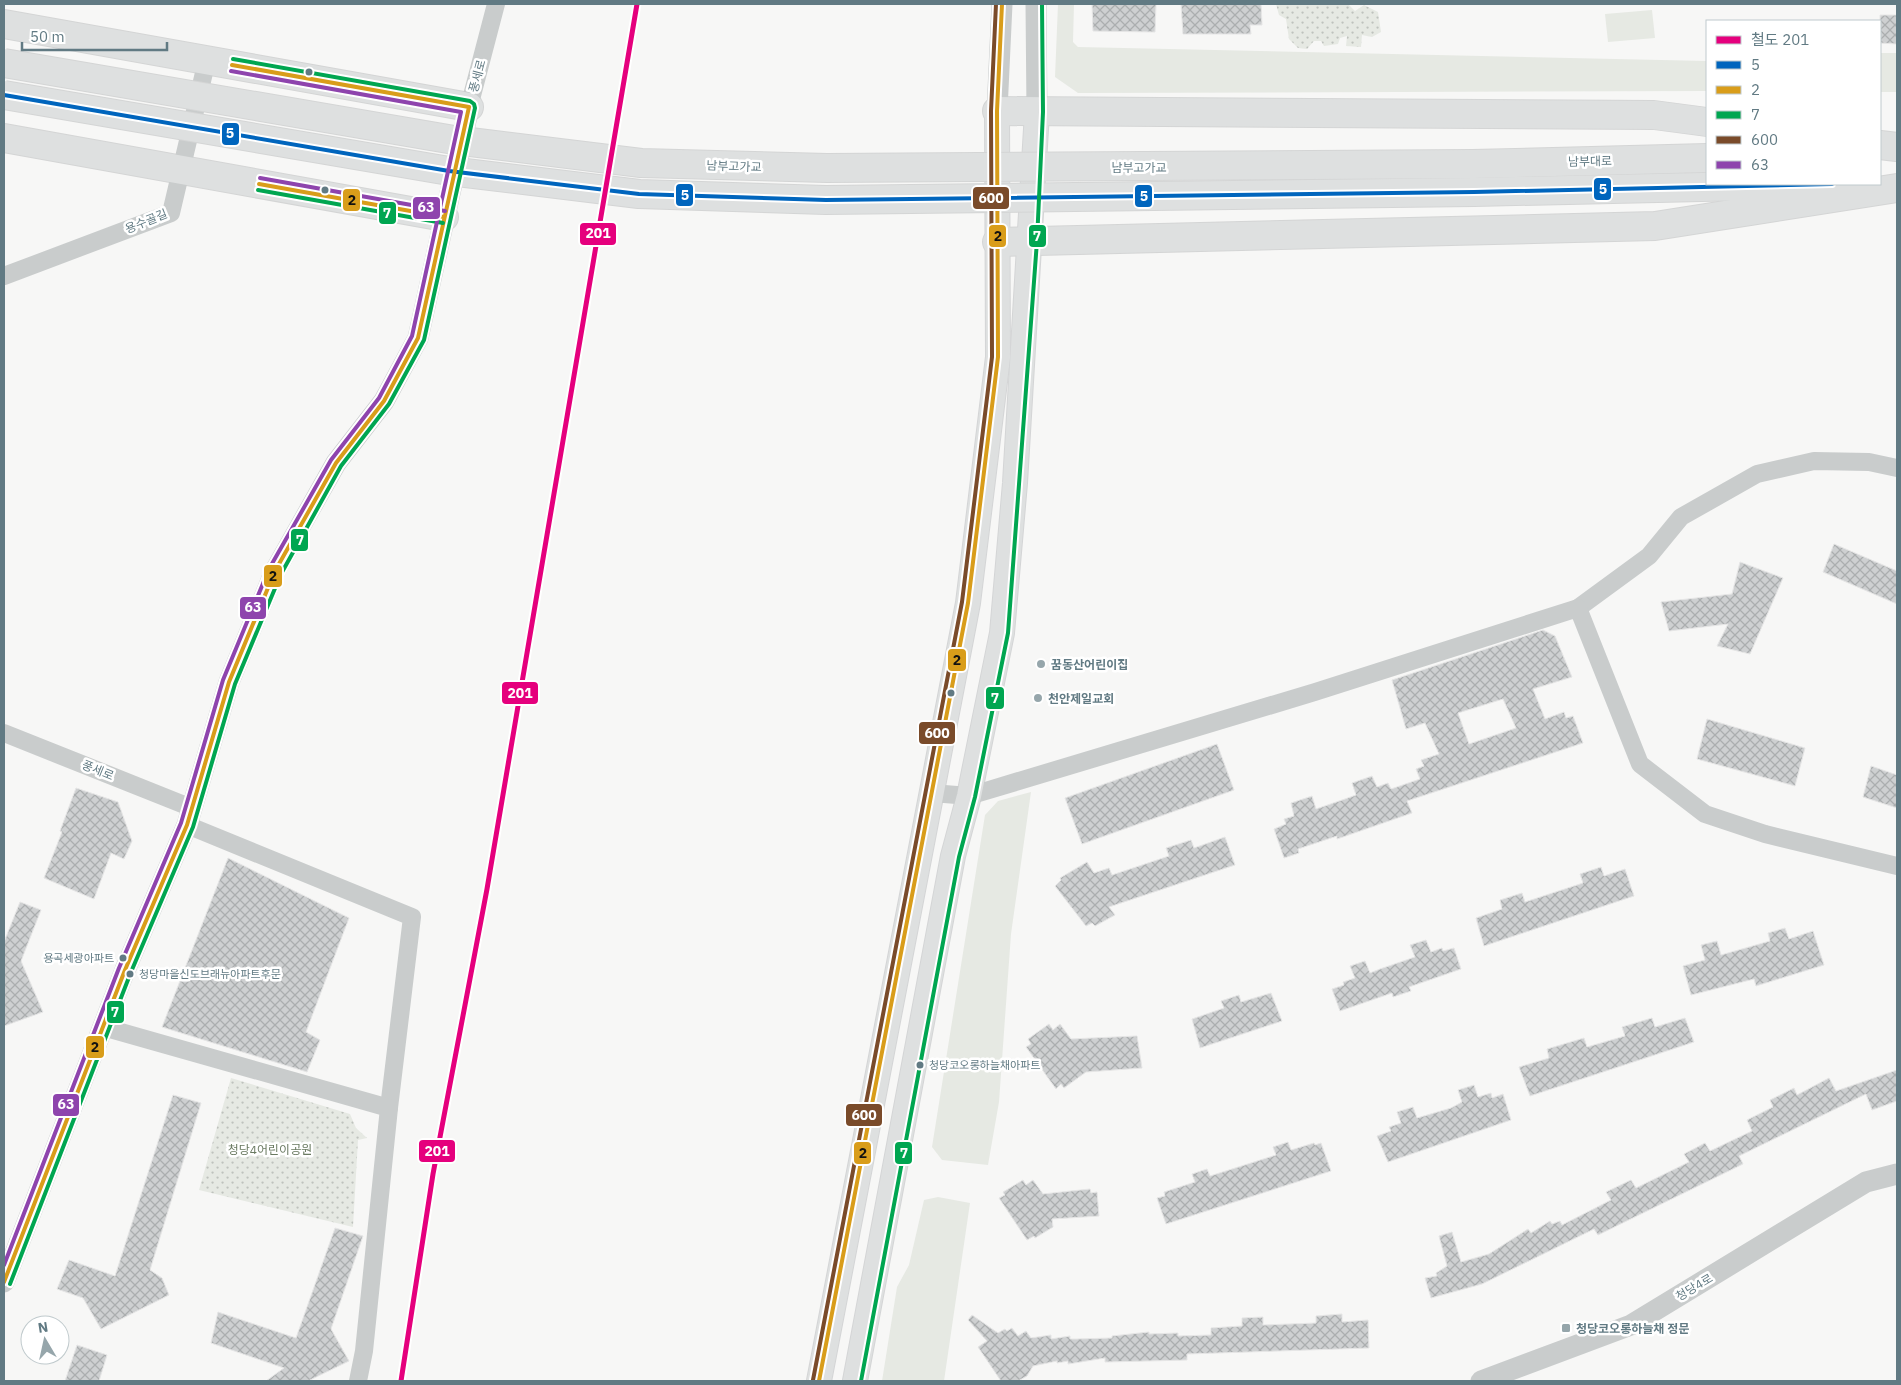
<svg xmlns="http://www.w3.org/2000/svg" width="1901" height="1385" font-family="'IBM Plex Sans','Noto Sans KR',sans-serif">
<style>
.grass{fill:#e6e9e3}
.park{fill:url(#park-dots)}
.building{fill:url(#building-cross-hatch);stroke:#e6e6e6;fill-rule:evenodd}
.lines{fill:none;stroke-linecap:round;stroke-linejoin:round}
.secondary-casing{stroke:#d4d5d6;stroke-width:26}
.trunk-casing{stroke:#d4d5d5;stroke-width:30}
.minor{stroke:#c9cccc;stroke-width:18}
.tertiary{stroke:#c9cccc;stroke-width:21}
.secondary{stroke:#dee0e0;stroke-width:24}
.trunk{stroke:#dee0e0;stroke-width:28}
.trunk-bridge-casing{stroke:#d4d5d5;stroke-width:30;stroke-linecap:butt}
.trunk-bridge{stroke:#dee0e0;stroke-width:28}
.bus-1-casing{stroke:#fff;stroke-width:8}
.bus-2-casing{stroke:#fff;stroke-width:8}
.bus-3-casing{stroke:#fff;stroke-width:8}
.bus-4-casing{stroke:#fff;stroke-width:8}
.bus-5-casing{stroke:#fff;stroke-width:8}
.bus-1{stroke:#0065bd;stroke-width:4}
.bus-2{stroke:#d99d1a;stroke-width:4}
.bus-3{stroke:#00a651;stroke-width:4}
.bus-4{stroke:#7a4b2a;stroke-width:4}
.bus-5{stroke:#8e44ad;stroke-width:4}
.rail-1-casing{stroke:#fff;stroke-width:9}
.rail-1{stroke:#e5007d;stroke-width:5}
.bus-dot{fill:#617a83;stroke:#fff;stroke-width:2}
.poi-dot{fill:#96a6ab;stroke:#fff;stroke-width:2}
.labels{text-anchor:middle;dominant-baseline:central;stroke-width:5;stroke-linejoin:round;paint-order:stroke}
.bus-label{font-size:11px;fill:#617a83;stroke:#fff;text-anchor:start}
.street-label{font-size:12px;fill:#617a83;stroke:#fff}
.poi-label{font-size:12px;font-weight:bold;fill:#617a83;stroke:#fff;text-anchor:start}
.park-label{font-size:12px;fill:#6a7a61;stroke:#fff}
.line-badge{stroke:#fff;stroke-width:2}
.badge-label{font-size:14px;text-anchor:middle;font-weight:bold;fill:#fff}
.pale-badge-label{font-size:14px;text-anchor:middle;font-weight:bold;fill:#111}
</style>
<defs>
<pattern id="park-dots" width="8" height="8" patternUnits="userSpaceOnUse" patternTransform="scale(1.25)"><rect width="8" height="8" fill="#e6e9e3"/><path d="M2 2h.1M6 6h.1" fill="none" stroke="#bec2bd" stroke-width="1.8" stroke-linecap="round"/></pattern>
<pattern id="building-cross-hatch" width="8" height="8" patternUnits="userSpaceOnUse" patternTransform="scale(1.25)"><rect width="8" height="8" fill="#ced0d1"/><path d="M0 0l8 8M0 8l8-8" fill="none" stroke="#abaeaf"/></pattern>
</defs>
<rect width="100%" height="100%" fill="#f7f7f6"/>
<g class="grass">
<polygon points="1058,4 1074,4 1073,42 1078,47 1707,61 1707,91 1078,93 1055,77"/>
<polygon points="1652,10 1655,38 1608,42 1605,14"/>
<rect x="1880" y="53" width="17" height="39"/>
<polygon points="1031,792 1011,934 999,1102 988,1165 942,1160 932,1147 985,815 998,801"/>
<polygon points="938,1197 970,1203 944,1381 882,1381 897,1287 909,1265 924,1200"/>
</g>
<g class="park">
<polygon points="1276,4 1348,4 1355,11 1364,5 1378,12 1381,32 1372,37 1362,35 1361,47 1346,46 1347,36 1340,38 1338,44 1324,46 1321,41 1314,41 1307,49 1298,48 1289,39 1286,19 1279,15"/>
<polygon points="231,1078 350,1114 356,1128 367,1138 358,1140 353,1227 199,1190"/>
</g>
<g class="building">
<polygon points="1092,4 1156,4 1155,32 1093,31"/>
<polygon points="1181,4 1261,4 1262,25 1250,25 1251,34 1183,34"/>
<polygon points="1880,15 1897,15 1897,44 1880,43"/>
<polygon points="1834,544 1897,571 1897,604 1823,572"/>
<polygon points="1740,562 1783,578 1750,654 1717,646 1728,624 1669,631 1661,602 1732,594"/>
<path d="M1543,630L1555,636L1572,677L1533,689L1545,719L1564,712L1566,718L1573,716L1583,743L1407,801L1412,813L1337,839V836L1298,849L1299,853L1284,858L1274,829L1286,824L1284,819L1294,816L1291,803L1312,796L1316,809L1345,799L1356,795L1352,783L1372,776L1377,787L1388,783L1391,789L1420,779L1416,769L1424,766L1421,760L1439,754L1425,723L1406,729L1392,680ZM1503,699L1516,728L1469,744L1458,713Z"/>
<polygon points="1707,719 1805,748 1795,786 1697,759"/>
<polygon points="1217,744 1234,790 1082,844 1065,798"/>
<polygon points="1871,766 1897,775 1897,808 1863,797"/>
<polygon points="76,788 118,802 132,841 124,859 111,853 94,899 44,878 62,832 60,831"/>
<polygon points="1225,837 1235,865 1109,907 1115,915 1095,926 1092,923 1086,926 1055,886 1061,880 1060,878 1087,862 1094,873 1109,868 1112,875 1169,856 1166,848 1191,840 1194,848"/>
<polygon points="228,858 349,918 306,1032 320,1040 307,1072 162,1027"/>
<polygon points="1601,867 1604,876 1625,869 1634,896 1484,946 1476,918 1502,909 1500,900 1522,893 1525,902 1583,883 1580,874"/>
<polygon points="20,902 41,910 21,961 43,1012 4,1026 4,942"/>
<polygon points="1785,928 1789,939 1813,931 1824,965 1756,986 1754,979 1691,995 1683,966 1705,960 1701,945 1717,941 1721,955 1770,941 1768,933"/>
<polygon points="1426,940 1431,952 1442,948 1443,951 1454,948 1461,969 1409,987 1411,991 1393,997 1392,993 1340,1011 1332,989 1344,985 1343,982 1355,978 1350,966 1365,961 1370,973 1380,969 1415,957 1410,945"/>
<polygon points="1271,993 1282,1021 1200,1048 1192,1019 1224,1008 1221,1001 1239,995 1241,1002"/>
<polygon points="1652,1018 1655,1027 1685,1018 1694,1042 1530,1096 1519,1067 1549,1058 1547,1049 1584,1038 1587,1047 1625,1036 1622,1027"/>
<polygon points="1049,1024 1053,1030 1060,1024 1071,1039 1137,1036 1142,1068 1086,1072 1064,1088 1061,1084 1056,1089 1026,1047 1031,1044 1028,1039"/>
<polygon points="1897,1070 1897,1101 1872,1110 1866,1094 1739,1156 1743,1164 1598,1235 1594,1229 1482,1284 1431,1298 1425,1278 1437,1276 1436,1273 1447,1266 1439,1236 1452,1232 1461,1262 1489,1254 1528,1229 1531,1233 1550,1221 1552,1224 1560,1221 1562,1225 1611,1200 1606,1192 1631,1180 1636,1188 1689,1162 1684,1154 1705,1143 1710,1151 1752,1131 1747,1120 1773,1107 1770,1100 1794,1088 1797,1095 1829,1078 1836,1091"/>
<polygon points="1474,1085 1478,1097 1491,1093 1492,1098 1503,1094 1511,1120 1388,1162 1377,1136 1391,1131 1389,1127 1401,1123 1397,1112 1413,1107 1417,1118 1451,1108 1462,1102 1458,1090"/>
<polygon points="173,1095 201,1103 150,1270 162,1278 169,1295 101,1329 83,1298 57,1289 69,1260 115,1276"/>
<polygon points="1288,1142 1291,1150 1314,1143 1315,1145 1321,1143 1331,1171 1166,1224 1157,1198 1165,1196 1164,1192 1195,1182 1192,1174 1207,1169 1210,1176 1276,1155 1273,1147"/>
<polygon points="1023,1180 1026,1185 1033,1180 1043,1194 1090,1189 1091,1193 1097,1192 1099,1216 1052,1219 1053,1227 1035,1238 1034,1236 1027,1240 999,1198 1005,1195 1003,1192"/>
<polygon points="335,1228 363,1236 331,1329 349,1361 308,1381 266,1381 284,1368 211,1343 218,1312 296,1338"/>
<polygon points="1342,1314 1342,1322 1368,1320 1369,1348 1187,1354 1187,1360 1105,1362 1105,1358 1068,1364 1068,1361 1057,1363 1057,1361 1033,1366 1027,1376 1018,1381 1001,1381 978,1347 987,1341 968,1320 972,1315 998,1333 1005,1329 1007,1331 1012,1328 1018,1336 1026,1331 1031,1338 1051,1335 1051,1339 1070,1336 1070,1339 1077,1339 1112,1338 1112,1336 1149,1332 1149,1334 1178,1333 1178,1336 1211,1335 1211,1328 1242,1326 1242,1318 1263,1317 1263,1325 1316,1323 1316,1316"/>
<polygon points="77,1345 107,1355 99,1381 65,1381"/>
</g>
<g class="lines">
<defs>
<g id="secondary">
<polyline points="819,1381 968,603 998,357 997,111"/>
<polyline points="855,1381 953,856 969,796 1002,633 1015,483 1037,112"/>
</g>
<g id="trunk">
<polyline points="4,24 469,107"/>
<polyline points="997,111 1654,115 1707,122"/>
<polyline points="4,138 444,217"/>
<polyline points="1880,145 1897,147"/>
<polyline points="1473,164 1707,158"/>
<polyline points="1474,192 1832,184"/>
<polyline points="997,242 1655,226 1897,188"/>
</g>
</defs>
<use href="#secondary" class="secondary-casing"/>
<use href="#trunk" class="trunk-casing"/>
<g class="minor">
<polyline points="469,107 496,4"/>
<polyline points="4,276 171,213 207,60"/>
<polyline points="1578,608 1649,556 1681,517 1757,474 1814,461 1869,462 1897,468"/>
<polyline points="4,733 192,808"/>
<polyline points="932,793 969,796 1315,692 1578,608 1640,764 1705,814 1765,834 1897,866"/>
<polyline points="187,825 412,917 389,1108"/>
<polyline points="103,1027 389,1108 364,1351 358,1381"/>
</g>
<g class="tertiary">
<polyline points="1036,4 1037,112"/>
<polyline points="997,111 1002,4"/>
<polyline points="4,1282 125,970 187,825 229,682 275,571 336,463 384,401 418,338 469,107"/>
<polyline points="1481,1381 1631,1325 1866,1182 1897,1174"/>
</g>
<use href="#secondary" class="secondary"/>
<use href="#trunk" class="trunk"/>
<defs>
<g id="trunk-bridge">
<polyline points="4,63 454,140 641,163 827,168 1473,164"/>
<polyline points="4,95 449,171 639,194 826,200 1474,192"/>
</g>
</defs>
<use href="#trunk-bridge" class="trunk-bridge-casing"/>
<use href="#trunk-bridge" class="trunk-bridge"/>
<defs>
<polyline id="bus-1" points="4,95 449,171 639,194 826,200 1474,192 1832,184"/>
<g id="bus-2">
<polyline points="259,184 444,217"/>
<polyline points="4,1282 125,970 187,825 229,682 275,571 336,463 384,401 418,338 469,107 232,65"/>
<polyline points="819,1381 968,603 998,357 997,111 1002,4"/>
</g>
<g id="bus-3">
<polyline points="258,190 443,223"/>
<polyline points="10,1284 131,972 193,827 235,684 281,574 341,466 389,404 424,340 475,108 474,104 470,101 233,59"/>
<polyline points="861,1381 959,857 975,797 1008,633 1037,241 1043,112 1042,4"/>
</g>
<polyline id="bus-4" points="813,1380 962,602 992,357 991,111 996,4"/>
<g id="bus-5">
<polyline points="260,178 445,211"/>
<polyline points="4,1265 119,968 181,823 223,680 269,569 331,460 379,398 412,336 461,112 231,71"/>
</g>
</defs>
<use href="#bus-1" class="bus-1-casing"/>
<use href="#bus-2" class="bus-2-casing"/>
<use href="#bus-3" class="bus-3-casing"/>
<use href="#bus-4" class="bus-4-casing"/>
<use href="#bus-5" class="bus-5-casing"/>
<use href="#bus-1" class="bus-1"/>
<use href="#bus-2" class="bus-2"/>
<use href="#bus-3" class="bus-3"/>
<use href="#bus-4" class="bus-4"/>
<use href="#bus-5" class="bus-5"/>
<defs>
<polyline id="rail-1" points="401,1381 433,1174 487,889 637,4"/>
</defs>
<use href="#rail-1" class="rail-1-casing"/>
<use href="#rail-1" class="rail-1"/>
</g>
<g class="bus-dot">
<circle cx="309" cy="72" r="4.5"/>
<circle cx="325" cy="190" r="4.5"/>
<circle cx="951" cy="693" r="4.5"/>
<circle cx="123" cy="958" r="4.5"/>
<circle cx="130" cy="974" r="4.5"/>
<circle cx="920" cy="1065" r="4.5"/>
</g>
<g class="poi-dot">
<circle cx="1041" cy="664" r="5"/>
<circle cx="1038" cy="698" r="5"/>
<rect x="1561" y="1323" width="10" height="10" rx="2.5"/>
</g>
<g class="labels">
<g class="bus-label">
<text x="114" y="958" text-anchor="end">용곡세광아파트</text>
<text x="139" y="974">청당마을신도브래뉴아파트후문</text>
<text x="929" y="1065">청당코오롱하늘채아파트</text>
</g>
<g class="street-label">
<text transform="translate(477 76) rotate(-75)">풍세로</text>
<text transform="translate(1590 161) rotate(-1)">남부대로</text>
<text transform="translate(734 166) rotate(2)">남부고가교</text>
<text x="1139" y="167">남부고가교</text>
<text transform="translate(146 221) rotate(-22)">용수골길</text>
<text transform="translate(98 770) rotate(22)">풍세로</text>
<text transform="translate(1694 1287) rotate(-31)">청당4로</text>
</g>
<g class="poi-label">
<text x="1051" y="664">꿈동산어린이집</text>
<text x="1048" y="698">천안제일교회</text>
<text x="1576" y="1328">청당코오롱하늘채 정문</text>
</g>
<g class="park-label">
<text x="270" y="1149">청당4어린이공원</text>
</g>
</g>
<g class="line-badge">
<rect x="221" y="122" width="19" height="24" rx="5" fill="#0065bd"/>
<rect x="1593" y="177" width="19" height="24" rx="5" fill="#0065bd"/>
<rect x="675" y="183" width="19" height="24" rx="5" fill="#0065bd"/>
<rect x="1134" y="184" width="19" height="24" rx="5" fill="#0065bd"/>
<rect x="972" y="186" width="38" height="24" rx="5" fill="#7a4b2a"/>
<rect x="342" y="188" width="19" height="24" rx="5" fill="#d99d1a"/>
<rect x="412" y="196" width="29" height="24" rx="5" fill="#8e44ad"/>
<rect x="378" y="201" width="19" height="24" rx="5" fill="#00a651"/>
<rect x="579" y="222" width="38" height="24" rx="5" fill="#e5007d"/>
<rect x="1028" y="224" width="19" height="24" rx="5" fill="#00a651"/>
<rect x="988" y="224" width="19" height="24" rx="5" fill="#d99d1a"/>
<rect x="290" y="528" width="19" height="24" rx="5" fill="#00a651"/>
<rect x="263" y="564" width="20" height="24" rx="5" fill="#d99d1a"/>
<rect x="239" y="596" width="28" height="24" rx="5" fill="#8e44ad"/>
<rect x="947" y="648" width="20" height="24" rx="5" fill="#d99d1a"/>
<rect x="501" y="681" width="38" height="24" rx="5" fill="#e5007d"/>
<rect x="985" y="686" width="20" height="24" rx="5" fill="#00a651"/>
<rect x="918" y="721" width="38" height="24" rx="5" fill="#7a4b2a"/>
<rect x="106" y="1000" width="19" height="24" rx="5" fill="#00a651"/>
<rect x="85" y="1035" width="20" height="24" rx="5" fill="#d99d1a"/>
<rect x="52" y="1093" width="28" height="24" rx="5" fill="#8e44ad"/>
<rect x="845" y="1103" width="38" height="24" rx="5" fill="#7a4b2a"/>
<rect x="418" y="1139" width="38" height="24" rx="5" fill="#e5007d"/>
<rect x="894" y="1141" width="19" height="24" rx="5" fill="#00a651"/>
<rect x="853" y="1141" width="19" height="24" rx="5" fill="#d99d1a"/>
</g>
<g class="badge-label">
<text x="230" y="138">5</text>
<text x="1603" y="194">5</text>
<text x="685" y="200">5</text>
<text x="1144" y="201">5</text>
<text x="991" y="203">600</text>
<text x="426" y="212">63</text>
<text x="387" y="218">7</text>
<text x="598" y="238">201</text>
<text x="1037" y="241">7</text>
<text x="300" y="545">7</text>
<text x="253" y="612">63</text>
<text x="520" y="698">201</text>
<text x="995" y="703">7</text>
<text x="937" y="738">600</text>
<text x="115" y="1017">7</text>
<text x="66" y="1109">63</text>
<text x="864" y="1120">600</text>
<text x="437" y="1156">201</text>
<text x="904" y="1158">7</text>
</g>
<g class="pale-badge-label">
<text x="352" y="205">2</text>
<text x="998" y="241">2</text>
<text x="273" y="581">2</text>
<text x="957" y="665">2</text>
<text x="95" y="1052">2</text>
<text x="863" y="1158">2</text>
</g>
<rect width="1901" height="1385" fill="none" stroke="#617a83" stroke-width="10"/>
<rect x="1706" y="20" width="175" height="165" fill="#ffffff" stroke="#c0cacd"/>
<rect x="1716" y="36" width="25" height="8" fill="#e5007d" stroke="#c0cacd"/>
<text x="1751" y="45" font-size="15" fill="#617a83">철도 201</text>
<rect x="1716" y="61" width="25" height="8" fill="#0065bd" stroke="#c0cacd"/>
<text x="1751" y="70" font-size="15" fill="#617a83">5</text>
<rect x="1716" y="86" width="25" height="8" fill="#d99d1a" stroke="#c0cacd"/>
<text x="1751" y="95" font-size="15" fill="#617a83">2</text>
<rect x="1716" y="111" width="25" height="8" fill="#00a651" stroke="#c0cacd"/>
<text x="1751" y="120" font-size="15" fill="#617a83">7</text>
<rect x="1716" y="136" width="25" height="8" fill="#7a4b2a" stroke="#c0cacd"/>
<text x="1751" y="145" font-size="15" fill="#617a83">600</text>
<rect x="1716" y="161" width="25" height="8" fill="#8e44ad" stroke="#c0cacd"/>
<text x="1751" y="170" font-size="15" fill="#617a83">63</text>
<g transform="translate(45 1340) rotate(351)"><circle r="24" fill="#ffffff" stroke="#c0cacd"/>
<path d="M0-4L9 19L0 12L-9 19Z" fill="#96a6ab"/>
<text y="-8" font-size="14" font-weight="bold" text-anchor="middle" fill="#617a83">N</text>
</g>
<path d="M22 42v8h145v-8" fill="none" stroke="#617a83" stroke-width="2.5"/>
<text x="30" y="42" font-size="15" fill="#617a83" stroke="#ffffff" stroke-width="4" paint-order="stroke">50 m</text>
</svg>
